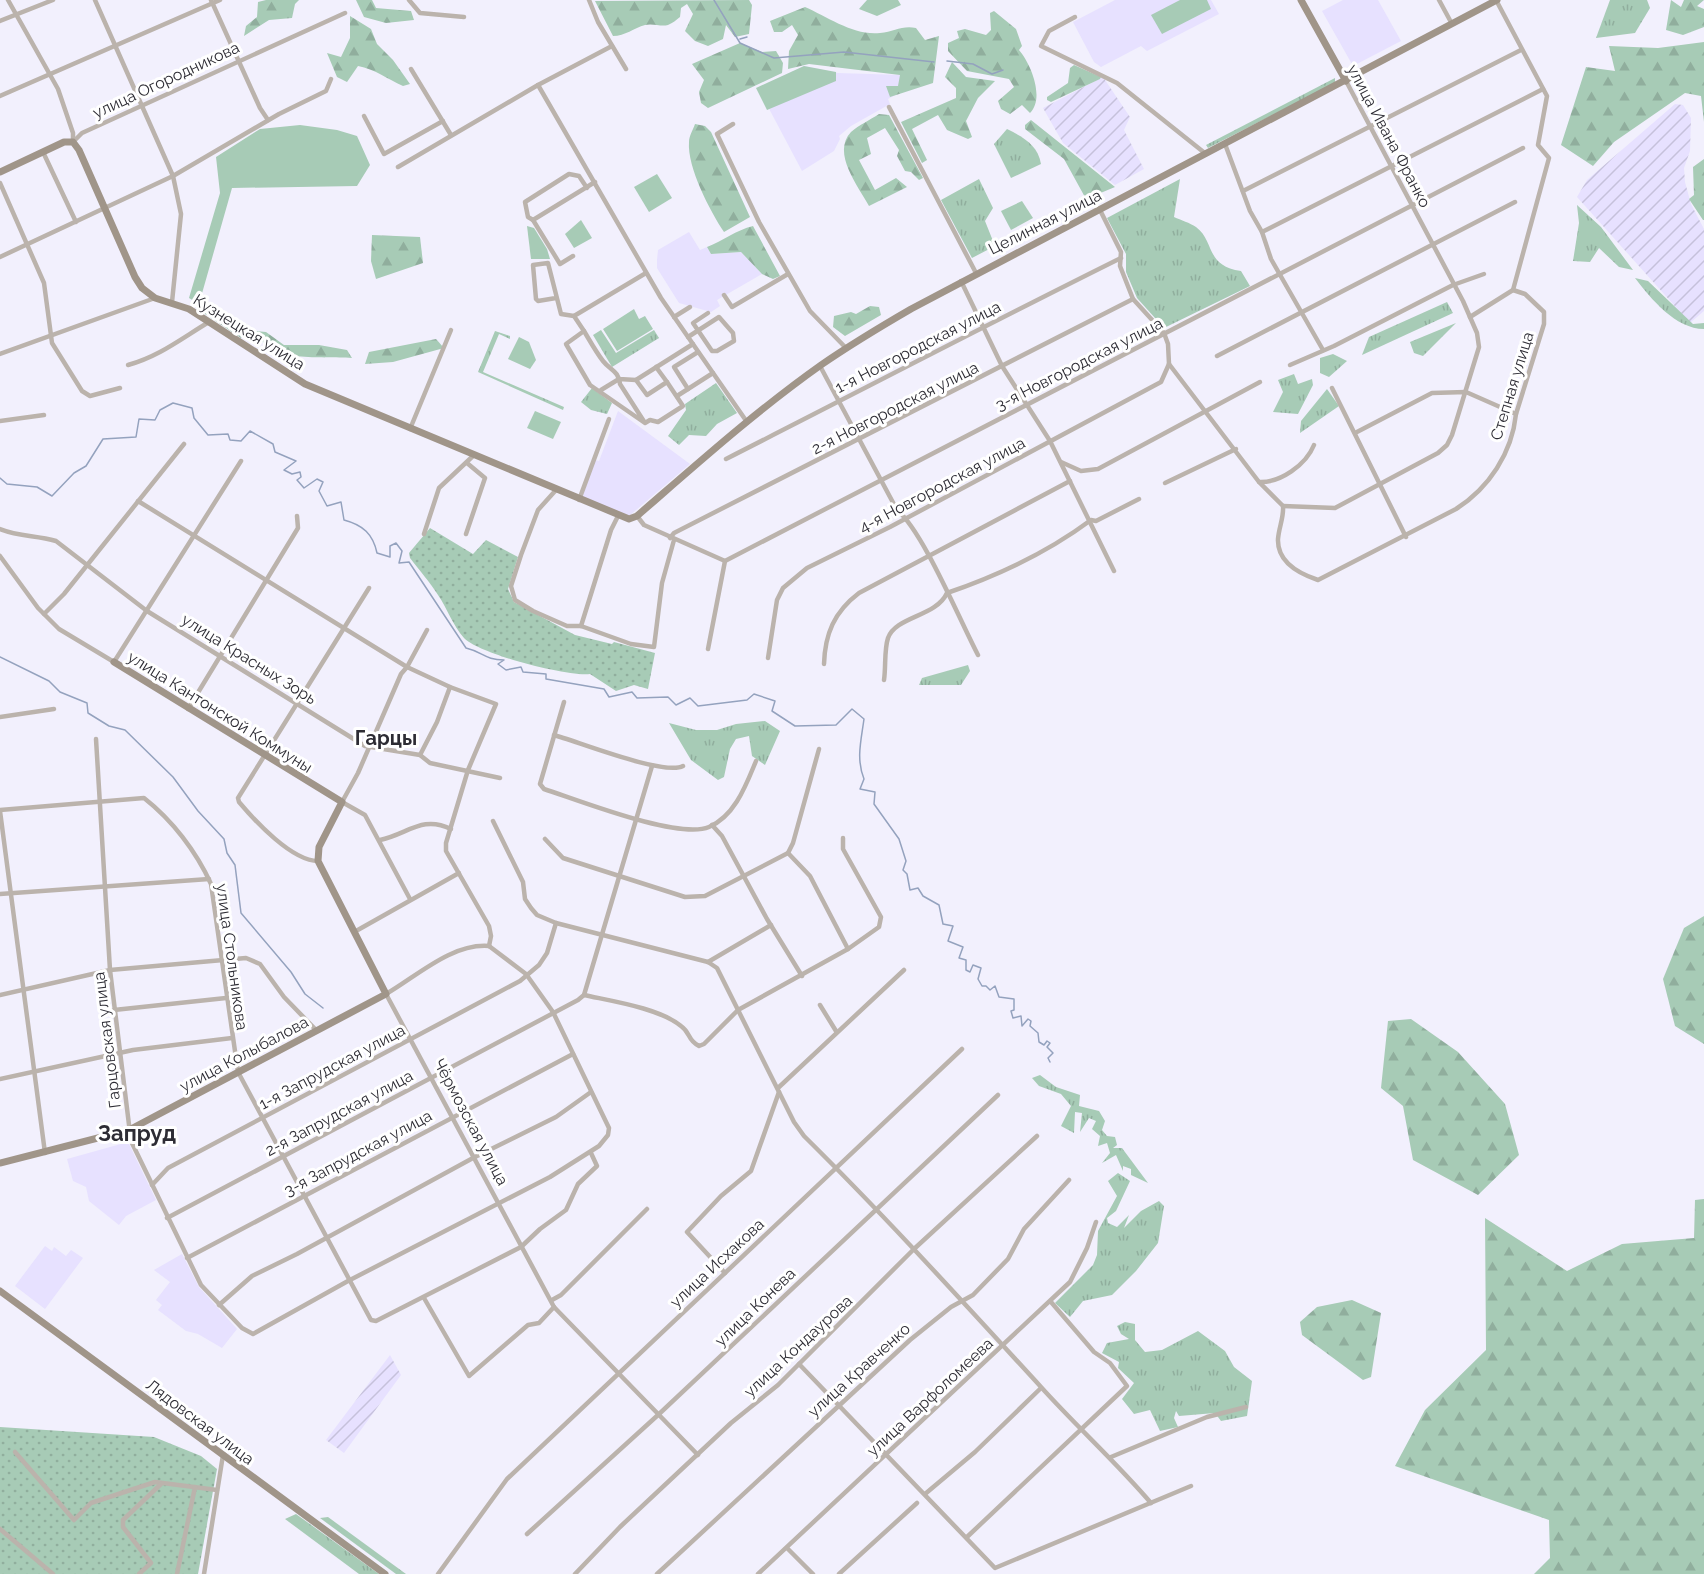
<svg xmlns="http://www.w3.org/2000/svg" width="1704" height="1574" font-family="Raleway,sans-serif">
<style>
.built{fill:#e7e1ff}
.industrial{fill:url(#industrial-furrows)}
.grass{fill:url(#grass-tufts)}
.forest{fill:url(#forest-firs)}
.park{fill:#a7cbb6}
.garden{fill:url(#garden-dots)}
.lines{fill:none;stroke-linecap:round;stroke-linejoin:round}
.stream{stroke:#94a2be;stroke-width:1.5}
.street{stroke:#bbb3ac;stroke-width:4.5}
.secondary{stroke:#a09589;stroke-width:7}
.labels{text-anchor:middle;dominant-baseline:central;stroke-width:6;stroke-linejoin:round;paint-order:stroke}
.street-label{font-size:16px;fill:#2d2c34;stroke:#fff}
.quarter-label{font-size:20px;font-weight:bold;fill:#2d2c34;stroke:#fff}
.district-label{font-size:22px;font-weight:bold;fill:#2d2c34;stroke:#fff}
</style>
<defs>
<pattern id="industrial-furrows" width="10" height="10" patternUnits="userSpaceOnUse" patternTransform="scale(1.5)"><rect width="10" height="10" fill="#e7e1ff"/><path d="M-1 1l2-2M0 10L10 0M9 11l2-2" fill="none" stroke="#c6c1db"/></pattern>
<pattern id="grass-tufts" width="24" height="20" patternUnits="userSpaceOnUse" patternTransform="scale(1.5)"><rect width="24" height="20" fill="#a7cbb6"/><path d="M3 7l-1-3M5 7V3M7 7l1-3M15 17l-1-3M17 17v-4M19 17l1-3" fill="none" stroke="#90ae9d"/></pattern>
<pattern id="forest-firs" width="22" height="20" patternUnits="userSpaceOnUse" patternTransform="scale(1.5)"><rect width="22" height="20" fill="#a7cbb6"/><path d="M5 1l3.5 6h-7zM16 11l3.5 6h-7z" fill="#90ae9d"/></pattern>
<pattern id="garden-dots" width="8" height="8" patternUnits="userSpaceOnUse" patternTransform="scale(1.5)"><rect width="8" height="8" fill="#a7cbb6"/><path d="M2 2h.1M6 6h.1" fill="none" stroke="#90ae9d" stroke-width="1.8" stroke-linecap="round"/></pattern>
</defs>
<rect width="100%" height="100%" fill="#f2f0fd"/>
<g class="built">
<polygon points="1115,0 1211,0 1219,14 1147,51 1141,46 1101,67 1094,62 1073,22"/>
<polygon points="1343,0 1378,0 1401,41 1353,66 1322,11"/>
<polygon points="804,66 838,73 902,75 905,90 888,99 890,104 851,126 839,136 840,139 834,151 802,171 758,88"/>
<polygon points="689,232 700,250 707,247 711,254 741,252 762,274 717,300 720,306 711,312 679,303 657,268 657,260 658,250"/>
<polygon points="618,411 690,464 629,516 582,498 595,460 599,461"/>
<polygon points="128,1142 156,1200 126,1216 119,1225 89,1201 86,1187 73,1181 67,1159"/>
<polygon points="45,1246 52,1251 54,1247 66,1256 71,1250 83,1258 45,1309 15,1286"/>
<polygon points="182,1254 199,1287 237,1329 222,1348 198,1334 186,1331 158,1310 162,1305 156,1300 170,1282 154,1270"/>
</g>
<g class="industrial">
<polygon points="1103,77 1130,117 1124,130 1144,169 1115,185 1063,143 1043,108"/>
<polygon points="1675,104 1683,105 1691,118 1690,151 1684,168 1685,182 1691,204 1704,229 1704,311 1690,323 1577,197 1587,180"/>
<polygon points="390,1355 401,1375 344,1453 326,1440"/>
</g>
<g class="grass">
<polygon points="1610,0 1647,0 1650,8 1635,33 1596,38"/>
<polygon points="1335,78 1335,83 1208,148 1206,145"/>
<path d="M1007,129C1023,137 1038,145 1041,164L1011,178L994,144Z"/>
<polygon points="979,179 993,208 985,221 995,246 972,258 941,200"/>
<path d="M1180,179L1174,217C1181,220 1190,223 1196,227C1215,241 1205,266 1241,271L1250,286L1164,328L1137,298L1126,272V254L1107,218Z"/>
<polygon points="1577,205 1601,227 1633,270 1619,267 1599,248 1590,262 1573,261 1579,223"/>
<path d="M1635,278L1648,281L1693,324L1704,323V329C1676,329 1651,299 1635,278Z"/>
<polygon points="1447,302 1453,313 1362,355 1369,337"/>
<polygon points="1456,323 1423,356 1414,353 1410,342"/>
<polygon points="601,330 616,353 654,330 659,338 612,367 593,335"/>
<polygon points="495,331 510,336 510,339 499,334 483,372 564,407 563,410 478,372"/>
<polygon points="1333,354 1347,361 1329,377 1320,373 1320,358"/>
<polygon points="1294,374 1298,384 1312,379 1313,385 1298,414 1273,412 1283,392 1278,380"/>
<polygon points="716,383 737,413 717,424 706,436 689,435 679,445 668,436 686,410 685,404"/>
<polygon points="592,388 612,403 607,414 591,410 581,402"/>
<polygon points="1327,389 1339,406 1300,433 1301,421"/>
<polygon points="968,665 970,671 961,685 919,685 922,678"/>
<polygon points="765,721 780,731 765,765 752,756 749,736 736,739 730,749 724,777 718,780 691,760 669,723 696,730 717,730 736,724"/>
<polygon points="1040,1075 1056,1087 1080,1095 1079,1106 1099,1111 1105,1121 1102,1130 1107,1136 1115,1137 1117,1145 1113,1148 1122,1148 1148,1183 1131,1175 1131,1169 1123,1166 1123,1171 1116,1155 1102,1163 1110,1153 1107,1143 1098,1146 1100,1136 1092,1129 1096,1121 1089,1118 1080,1132 1082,1113 1075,1112 1074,1133 1061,1126 1071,1106 1061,1094 1039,1086 1032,1078"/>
<polygon points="1118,1173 1130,1181 1116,1211 1107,1218 1108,1223 1117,1227 1129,1215 1124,1228 1141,1211 1159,1201 1164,1206 1158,1243 1136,1271 1112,1295 1083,1301 1070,1317 1055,1303 1093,1265 1097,1255 1098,1231 1117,1196 1108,1181"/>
<polygon points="1125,1322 1135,1324 1135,1340 1145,1352 1162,1350 1198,1331 1225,1351 1234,1367 1252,1381 1247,1416 1221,1421 1215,1413 1179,1416 1176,1411 1174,1418 1178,1427 1160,1431 1150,1410 1134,1414 1122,1399 1134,1383 1118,1368 1119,1362 1102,1353 1107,1343 1129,1339 1121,1334 1117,1326"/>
<polygon points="296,1514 379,1574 359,1574 285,1519"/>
<polygon points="328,1517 406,1574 396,1574 320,1518"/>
</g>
<g class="forest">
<polygon points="266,0 299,0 295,4 292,18 269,20 244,36 246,26 257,17 258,2"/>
<polygon points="356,0 372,0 376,8 411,11 414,20 386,23 364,17"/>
<path d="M749,0L752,5L749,34L735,37L726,25L723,39L708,46L695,41L685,31L693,14L687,4L681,8L680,17C676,20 673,23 668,25C661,27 653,23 645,25C634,28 625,36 613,36L595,1Z"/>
<polygon points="1671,0 1681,7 1684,0 1704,0 1697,6 1704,9 1704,27 1683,35 1666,30"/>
<path d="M805,7C828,17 854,36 880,33C894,32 902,25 916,28L925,40L939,36L933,83L890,97L886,86H898L900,75L809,64L788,69L789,51L798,35L792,25L782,32H774L770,21Z"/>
<path d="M994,11L1016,29L1022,46L1019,50C1031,64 1045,98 1030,113L1022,105L1010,114L1001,109L998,101L1014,87L1009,79L967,71L948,51V43L959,38L957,31L965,29L986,35L991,30L990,13Z"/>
<path d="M350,16L371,29L377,44L393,60L410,84L403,86C387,79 375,69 358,66L347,82L337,77L327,53L341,57L350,38Z"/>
<polygon points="1704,42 1704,122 1701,96 1685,93 1614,142 1593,166 1561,145 1586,67 1615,71 1609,46 1658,48"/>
<polygon points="740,43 762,52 776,51 783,63 782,73 708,108 701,103 699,92 704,80 692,64"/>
<polygon points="952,62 966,77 995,81 978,98 966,121 972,137 968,139 947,130 938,115 912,129 927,160 922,163 901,122 956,98 956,88 945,77"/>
<polygon points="1074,65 1101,77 1100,79 1051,102 1047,100 1047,97 1068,83 1070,68"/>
<path d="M879,114L889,115L923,178L919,180L911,172L905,171L897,156L899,150L885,128L867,138L871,154L859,160L875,190L896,178L907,187L869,206C859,187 831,153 851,132C859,125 870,120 879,114Z"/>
<polygon points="1031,120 1115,187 1086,199 1064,159 1025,129 1025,125"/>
<path d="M695,124L705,126L711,132L750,217L724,232C710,211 687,167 689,142C689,136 693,130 695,124Z"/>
<polygon points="1704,159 1704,220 1703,220 1689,199 1694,195 1693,167"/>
<path d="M753,226L780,276L773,279L762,274L741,252L711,254L707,247C723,241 736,230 753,226Z"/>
<polygon points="372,235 420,237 423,263 376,279 371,261"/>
<polygon points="209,304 249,326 241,338 202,312"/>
<polygon points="870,306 879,307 881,315 845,336 833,327 834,316 851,312 856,314"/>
<path d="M255,331L266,332L284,345H319L347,350L352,358C322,356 270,364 255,331Z"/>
<polygon points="436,339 444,348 393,362 365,364 369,352"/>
<polygon points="1704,916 1704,1044 1675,1026 1663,979 1684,928"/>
<polygon points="1411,1019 1458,1052 1505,1104 1519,1155 1478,1195 1413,1160 1403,1106 1381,1088 1388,1021"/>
<polygon points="1704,1199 1704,1574 1534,1574 1550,1558 1549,1520 1395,1466 1425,1410 1486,1350 1485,1218 1567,1271 1622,1244 1694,1238 1695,1200"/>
<polygon points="1352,1300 1381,1313 1371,1377 1363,1380 1302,1335 1300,1322 1317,1307"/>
</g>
<g class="park">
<polygon points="867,0 898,0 901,5 877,16 859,9"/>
<polygon points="1180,0 1207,0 1211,9 1162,34 1151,15"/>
<polygon points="804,66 836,72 836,81 767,110 756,88"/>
<polygon points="300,125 337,130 357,136 370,165 357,186 232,188 199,304 189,298 220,193 216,157 260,129"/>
<polygon points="657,174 672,198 649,212 634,187"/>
<polygon points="1022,201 1033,218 1011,230 1001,211"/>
<polygon points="581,220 592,238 574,248 565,234"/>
<polygon points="527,226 534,228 547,249 550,259 531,259"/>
<polygon points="634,309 639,319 645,316 653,329 617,351 603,329"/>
<polygon points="519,337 529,342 536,360 530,369 508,359"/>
<polygon points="535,411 561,422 553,439 527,428"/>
</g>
<g class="garden">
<path d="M430,528L473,554L486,540L518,557L508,589L514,602L575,635L612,644L614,642L655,653L648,689L634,685L616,691L590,674C568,677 479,654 464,638C453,626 447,608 438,595C430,582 419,570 410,558L409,553Z"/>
<polygon points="0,1427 154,1437 201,1456 217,1469 198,1574 0,1574"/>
</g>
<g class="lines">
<g class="stream">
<polyline points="714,0 740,43 774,58 844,52 934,62"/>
<polyline points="740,39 747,37"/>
<polyline points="947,61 973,64 992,74 1003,70"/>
<path d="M0,478L7,484L37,487L52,496L74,473L86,466L103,439L136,437L139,419L155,420L160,410L173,403L192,408L194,418L208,435L228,434L230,440L241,441L250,431L273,444L275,452L296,461L284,470L292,474L300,472L301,477L297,480L304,488L317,479L323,482L319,491L327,506L341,502L344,520C363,525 373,534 377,553L390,557V546L396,543L402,551L399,563L409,562L466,648C483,652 485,660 504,660L498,664L506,670L521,667L523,672L546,674V679L604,689L609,697L632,692L637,698L668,697L676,705L690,698L698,706L747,700L754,694L775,701L772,711L795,726L836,725L852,709L864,719C861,741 856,759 864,779L860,789L875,792L874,804L899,839L906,861L903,870L907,874L910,890L918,888L923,896L939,905L943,924L953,926L948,941L963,947L959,958L966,960V970L970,972L973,965L981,968L978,979L982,986H986L990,990L995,986L999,997L1014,999V1010L1011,1011L1013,1018L1021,1016L1022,1026L1028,1019L1031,1021L1030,1026L1038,1033L1039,1042L1044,1045L1047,1041L1050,1043L1047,1047L1053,1053L1048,1058L1050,1062"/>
<polyline points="0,657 49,681 60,692 87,703 88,713 109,726 125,730 173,777 198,811 224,839 227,853 235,865 241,913 291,972 305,994 323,1008"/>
</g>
<g class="street">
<polyline points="8,0 58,89 73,133 73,142"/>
<polyline points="95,0 173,176 181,214 172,302"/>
<polyline points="211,0 260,108 268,120"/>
<polyline points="409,0 420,13 464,17"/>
<polyline points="589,0 598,22 626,69"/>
<polyline points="1439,0 1452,24"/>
<polyline points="1496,0 1547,96 1538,145 1549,158 1513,290"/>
<polyline points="1075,17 1049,31 1041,46 1117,83 1206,154"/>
<polyline points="0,21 53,0"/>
<polyline points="411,69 451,135"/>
<polyline points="538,85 661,298 747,422"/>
<polyline points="0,96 220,0"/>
<polyline points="889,107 976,273"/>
<polyline points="364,116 384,154 443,121"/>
<polyline points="733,124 717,134 759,222 810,311 846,348"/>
<polyline points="73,142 82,133 345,13"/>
<polyline points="1225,144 1250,211 1262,232 1271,259 1323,350"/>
<polyline points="43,152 76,222"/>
<polyline points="398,167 538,85 612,46"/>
<polyline points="0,183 44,283 52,343 82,391 90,396 120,388"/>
<polyline points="1243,191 1521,50"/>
<path d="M1100,210L1121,252L1120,266L1133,299L1164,333L1168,344L1169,364L1259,482L1283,506C1284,517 1279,527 1278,539C1277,562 1300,574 1318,580L1456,509C1489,488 1512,453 1516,414L1544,324V312L1525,294L1513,290L1470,317"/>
<polyline points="533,220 528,217 525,202 569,174 579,176 587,188"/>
<polyline points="1262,232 1543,89"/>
<polyline points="573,256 560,264 533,220 595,182"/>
<polyline points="0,257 173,176 279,114 326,91 331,79"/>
<polyline points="961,281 1002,366 1050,441 1114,571"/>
<polyline points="724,295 732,307 788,274"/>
<polyline points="556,298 538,301 536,299 533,265 548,263 561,314 574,316"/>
<polyline points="674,317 690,307"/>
<polyline points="584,331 574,316 646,273"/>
<polyline points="688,337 719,317 733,333 734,341 717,351 712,351 693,323 708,313"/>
<polyline points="0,354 155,298"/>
<polyline points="1217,356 1515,202"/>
<path d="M128,365C160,356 182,338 209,322"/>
<polyline points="1290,365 1334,346 1453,285 1484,274"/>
<path d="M820,366L897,510C923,531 960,621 978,655"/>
<polyline points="656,367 667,382"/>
<polyline points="636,380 693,344"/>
<polyline points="1332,388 1406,537"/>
<polyline points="688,389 674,367 698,352"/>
<path d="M601,390L619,379L636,380L647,395L667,382L683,406L658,422L650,420L645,423L590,385L566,344L584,331C590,341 596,352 603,361C610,370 619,371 620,384L645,423"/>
<polyline points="677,396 713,373"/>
<polyline points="0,421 44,415"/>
<polyline points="410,429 451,330"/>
<polyline points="1355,433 1432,393 1466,392 1516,414"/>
<path d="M726,459C858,392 988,324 1121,258"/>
<polyline points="1061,462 1081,471 1098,469 1260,382"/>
<path d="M1259,482C1280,483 1306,465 1314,445"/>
<polyline points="1165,483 1236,449"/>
<polyline points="556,490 538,510 521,555 511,586 515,600 533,611 567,626 581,626 631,644 654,647 662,583 674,540"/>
<polyline points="579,500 609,419"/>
<polyline points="138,501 407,667 450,687 496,704 468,770 446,843 446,851 489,926 491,936 489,946"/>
<polyline points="1283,506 1335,508 1438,453 1447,445 1452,435 1479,347 1477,333 1463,301 1346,81"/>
<polyline points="637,516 644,525 725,561"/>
<path d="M0,529C20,537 36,535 56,541L147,611L365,746L420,755L430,763L500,778"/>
<polyline points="424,534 439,488 473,456"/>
<polyline points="466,534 485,478 467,463"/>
<polyline points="670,538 674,533 1133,299"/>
<polyline points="0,556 38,608 59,629 114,662 241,461"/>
<polyline points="44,614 64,594 184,444"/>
<polyline points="581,626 611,530 618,516"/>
<polyline points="708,649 725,561 1523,148"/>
<polyline points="768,658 777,600 783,588 807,568 890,527 1161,382 1169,364"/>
<path d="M824,664C825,634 834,612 859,593L1070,481"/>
<path d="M884,680C886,667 884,650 888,638C896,616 936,617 947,593C997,576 1048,552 1091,520L1096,521L1139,499"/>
<path d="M564,702L540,784L544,789C578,800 679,840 709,827C735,816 746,785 756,761"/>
<polyline points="188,709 298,528 297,516"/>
<polyline points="0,717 54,709"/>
<path d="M554,735C579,742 664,776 683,766"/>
<polyline points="96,739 110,970 131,1141 201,1285 242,1328 253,1334 348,1281 550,1177 599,1146 608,1135 609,1128 553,1012 526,974 489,946"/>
<polyline points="420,755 437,722 450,687"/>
<path d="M0,810L144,798C172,820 196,851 211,884L238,1072L371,1320L376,1321L521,1247L540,1229L566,1210L578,1184L597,1166L591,1153"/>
<polyline points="0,811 45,1153"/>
<path d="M493,821L523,882L525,899L531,908L537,915L556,923L708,962L717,968L794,1122L804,1136C886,1217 963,1302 1041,1387C1077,1427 1116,1462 1151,1503"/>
<polyline points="712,825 722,836 767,919 802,976"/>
<polyline points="545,839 563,858 685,897 705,896 788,853 793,843 819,749"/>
<path d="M380,840C408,834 422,815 451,829"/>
<polyline points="788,853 810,876 848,949"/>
<path d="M318,861C292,861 255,821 239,802L238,798L369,588"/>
<polyline points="0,894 209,879"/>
<polyline points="410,899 365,815 342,802 358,773 401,674 407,667 427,630"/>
<polyline points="356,931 459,873"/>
<path d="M489,946C452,943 417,976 386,994L554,1307L698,1455"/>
<polyline points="708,962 771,925"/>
<polyline points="0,995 110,970 246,958 260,964 284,997 317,1031"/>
<path d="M584,995C611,1001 659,1008 681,1026C691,1033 687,1040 699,1046L704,1044L738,1010L848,949L879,927L881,917L843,849V838"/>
<polyline points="820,1005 836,1031"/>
<polyline points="114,1010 226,998"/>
<polyline points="0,1079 133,1050 232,1038"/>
<polyline points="778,1088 904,970"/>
<polyline points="152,1185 168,1168 520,981 539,965 547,953 556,923"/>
<polyline points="167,1218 578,1000 584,995 652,766"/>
<polyline points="187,1258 573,1054"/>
<polyline points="725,1273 687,1232 721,1196 751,1171 779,1092"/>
<polyline points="424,1298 469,1376 528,1325 539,1323 554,1307"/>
<polyline points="552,1300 561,1295 647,1209"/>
<polyline points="219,1305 252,1276 297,1254 473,1158 556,1117 591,1092"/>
<polyline points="799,1364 995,1568 1191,1486"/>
<polyline points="15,1452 74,1520 91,1503 155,1482 217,1490"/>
<polyline points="1111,1457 1207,1417 1246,1407"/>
<polyline points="925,1494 975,1452 1041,1388"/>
<polyline points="0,1529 53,1574"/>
<polyline points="527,1534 658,1415 998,1095"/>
<polyline points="967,1537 1127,1386 1110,1363 1094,1352 1051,1302"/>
<polyline points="787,1548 813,1574"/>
<polyline points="139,1574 151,1563 123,1527 123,1520 161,1484"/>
<polyline points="177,1574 195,1487"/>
<polyline points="204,1574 223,1455"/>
<polyline points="438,1574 507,1479 962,1049"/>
<polyline points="575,1574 620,1527 731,1423 778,1385 914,1249 1037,1136"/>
<polyline points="657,1574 910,1340 951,1307 973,1295 1008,1259 1024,1229 1069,1180"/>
<polyline points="758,1574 1070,1282 1087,1248 1096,1222"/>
<polyline points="839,1574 917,1503"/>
</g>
<g class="secondary">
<polyline points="1301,0 1346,81"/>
<path d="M0,172L64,142H73L79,150L135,277L142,288L155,298L189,309L305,384L629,519L637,516C697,464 756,411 821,365C850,345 880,327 911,309L1497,0"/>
<polyline points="0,1163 129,1130 386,994 318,861 319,847 342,802 114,662"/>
<polyline points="0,1291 385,1574"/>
</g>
</g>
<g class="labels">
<g class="street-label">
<text transform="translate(166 80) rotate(-25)">улица Огородникова</text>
<text transform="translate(1389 136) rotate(62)">улица Ивана Франко</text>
<text transform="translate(1045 222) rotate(-27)">Целинная улица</text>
<text transform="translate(249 332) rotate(32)">Кузнецкая улица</text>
<text transform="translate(918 347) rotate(-27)">1-я Новгородская улица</text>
<text transform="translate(1079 364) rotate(-27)">3-я Новгородская улица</text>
<text transform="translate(1512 386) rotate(-73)">Степная улица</text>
<text transform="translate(895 408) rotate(-27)">2-я Новгородская улица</text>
<text transform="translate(942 485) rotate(-28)">4-я Новгородская улица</text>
<text transform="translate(249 659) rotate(32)">улица Красных Зорь</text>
<text transform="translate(220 712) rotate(32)">улица Кантонской Коммуны</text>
<text transform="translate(232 957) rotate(82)">улица Стольникова</text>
<text transform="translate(107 1040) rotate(-97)">Гарцовская улица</text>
<text transform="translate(244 1054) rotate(-28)">улица Колыбалова</text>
<text transform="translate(332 1067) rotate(-28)">1-я Запрудская улица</text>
<text transform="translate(339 1113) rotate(-28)">2-я Запрудская улица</text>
<text transform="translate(471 1122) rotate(62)">Чёрмозская улица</text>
<text transform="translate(358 1153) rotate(-28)">3-я Запрудская улица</text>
<text transform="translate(717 1263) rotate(-43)">улица Исхакова</text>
<text transform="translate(755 1307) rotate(-44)">улица Конева</text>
<text transform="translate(798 1346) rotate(-43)">улица Кондаурова</text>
<text transform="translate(859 1370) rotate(-42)">улица Кравченко</text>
<text transform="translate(930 1397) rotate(-43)">улица Варфоломеева</text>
<text transform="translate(200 1422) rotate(37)">Лядовская улица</text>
</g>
<g class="quarter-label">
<text x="386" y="738">Гарцы</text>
</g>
<g class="district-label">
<text x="137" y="1133">Запруд</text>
</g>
</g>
</svg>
